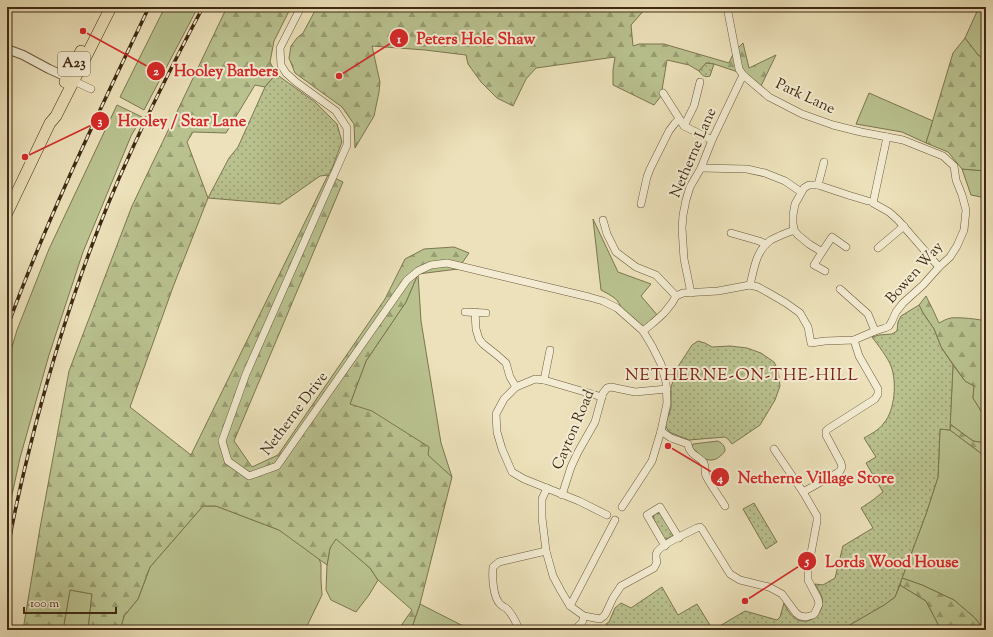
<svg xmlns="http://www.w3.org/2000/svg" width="993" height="637" font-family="'Sorts Mill Goudy',serif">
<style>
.grass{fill:#b9c28f;stroke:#7c7650}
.forest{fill:url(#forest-firs);stroke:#7c7650}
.park{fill:url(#park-dots);stroke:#7c7650}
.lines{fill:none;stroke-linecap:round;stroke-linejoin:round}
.minor-casing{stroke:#6a583c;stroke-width:8}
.tertiary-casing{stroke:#6a583c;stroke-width:10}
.trunk-casing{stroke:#3f2a12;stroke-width:12}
.minor{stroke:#f3ecd2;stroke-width:7}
.tertiary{stroke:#f3ecd2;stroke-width:8}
.trunk{stroke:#ece1ba;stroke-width:11}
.rail-casing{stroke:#3f2a12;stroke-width:3.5}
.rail{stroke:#f3ecd2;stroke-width:2;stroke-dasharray:6;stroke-linecap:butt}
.labels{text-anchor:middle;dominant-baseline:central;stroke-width:4;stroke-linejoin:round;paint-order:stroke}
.shield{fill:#f3ecd2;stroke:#75644c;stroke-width:1}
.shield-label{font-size:14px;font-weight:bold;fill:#3f2a12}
.street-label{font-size:15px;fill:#3f2a12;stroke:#f3ecd2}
.quarter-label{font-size:17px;letter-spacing:1px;fill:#7a1f14;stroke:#f3ecd2}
.leader{fill:none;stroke:#d62828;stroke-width:1.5}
.callout-dot{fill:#d62828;stroke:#f3ecd2;stroke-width:1.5}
.mark-label{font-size:12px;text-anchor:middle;font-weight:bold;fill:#fff}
.callout-label{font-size:16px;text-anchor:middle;font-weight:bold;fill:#d62828;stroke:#f3ecd2;stroke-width:4;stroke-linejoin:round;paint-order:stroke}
</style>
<defs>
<pattern id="forest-firs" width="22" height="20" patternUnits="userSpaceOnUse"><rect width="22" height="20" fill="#b9c28f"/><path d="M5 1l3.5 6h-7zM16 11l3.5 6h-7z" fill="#989e73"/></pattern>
<pattern id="park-dots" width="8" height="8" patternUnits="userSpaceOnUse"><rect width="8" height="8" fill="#b9c28f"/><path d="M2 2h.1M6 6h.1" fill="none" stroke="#989e73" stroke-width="1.8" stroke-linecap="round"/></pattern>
</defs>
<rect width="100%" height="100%" fill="#ece1ba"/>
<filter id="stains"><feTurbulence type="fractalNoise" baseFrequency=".005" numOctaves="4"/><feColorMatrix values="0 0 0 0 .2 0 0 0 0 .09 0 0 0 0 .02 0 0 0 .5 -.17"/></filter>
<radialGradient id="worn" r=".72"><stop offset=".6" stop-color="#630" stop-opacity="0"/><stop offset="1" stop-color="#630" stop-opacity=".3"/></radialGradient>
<g class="grass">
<polygon points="165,7 198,7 144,110 120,97"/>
<polygon points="979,7 986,7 986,60 978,55 965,38"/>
<polygon points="869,93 933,121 926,143 902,132 856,124"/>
<polygon points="117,105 142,117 131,136 83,252 49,355 20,458 7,518 7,364 17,330 49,249"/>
<polygon points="962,169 986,171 986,198 971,195"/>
<path d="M593,219L618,272L651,284L641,296L658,316L643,331L622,312C620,299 612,296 601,290Z"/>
<polygon points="418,274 421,321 441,443 452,477 427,455 350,404 366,361 406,302"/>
<polygon points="953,365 965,381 974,386 973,398 986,419 986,441 985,443 973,441 950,424"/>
<polygon points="940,429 950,430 986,457 986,630 984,630 975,618 954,600 922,585 902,578 926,514 938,477"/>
<path d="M718,441C723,444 725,446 725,451C713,467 703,459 691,449L692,446L693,444Z"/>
<polygon points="203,506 216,506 279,530 317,553 321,564 321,580 322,595 305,630 120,630 124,616 138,599 150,567"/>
<polygon points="336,538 370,568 378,580 369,595 356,612 331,600 326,590 327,565 330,548"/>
<polygon points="900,585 926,601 938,624 939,630 841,630 884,605 895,597"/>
<polygon points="70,590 92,594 88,630 63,630"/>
<polygon points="420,604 471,630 411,630"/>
</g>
<g class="forest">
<polygon points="227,7 291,7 274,41 270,62 276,74 265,87 255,85 226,133 193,132 187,142 208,198 173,287 130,407 191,455 328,175 343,182 234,441 252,467 278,455 385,299 405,259 424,249 454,247 469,253 458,269 418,274 406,302 366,361 350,404 372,411 429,447 428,455 452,477 420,604 411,630 398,630 412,610 378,580 370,568 336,539 330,548 327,565 279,530 216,506 203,506 150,567 138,599 124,616 120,630 88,630 92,594 70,590 63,630 23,630 40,528 69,371 132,206"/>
<polygon points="317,7 647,7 631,25 633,46 639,44 664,44 729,63 734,52 743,43 749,68 776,55 761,86 741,73 714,64 706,63 699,71 689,65 667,60 661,96 654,105 613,85 613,70 615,57 536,68 526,79 513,106 497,98 481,82 468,64 466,55 425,50 372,46 380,82 379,92 374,116 355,148 354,124 342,107 295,73 289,58 291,46 297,38 303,33"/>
<polygon points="965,38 978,55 986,60 986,171 962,169 948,152 926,143 953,53"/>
<path d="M926,296L933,310L939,323C943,321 946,319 951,318C959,317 978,319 986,321V419L973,398L974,386L965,381L941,347L934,329L923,313L919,305Z"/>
<polygon points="950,424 973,441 985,443 986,441 986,457 950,430"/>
<polygon points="902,578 922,585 954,600 975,618 984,630 939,630 938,624 926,601 900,585"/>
</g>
<g class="park">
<path d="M706,63L714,64L710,76C704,78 702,75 699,71Z"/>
<polygon points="276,74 315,102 337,124 342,142 331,171 328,175 320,176 280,204 208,198 229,158 238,147 265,87"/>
<path d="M919,305L923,313L934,329L941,347L953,365L950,430L940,429L938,477L926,514L895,597L884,605L841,630H617L612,628L606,624L609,622L615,608L621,603L631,608L662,587L678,615L697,604L713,630L745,611L777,620L780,617L784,603C787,609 791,617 798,620C812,625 825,612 822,598C821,593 817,588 815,584L823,585L835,578L843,546L873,528L861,508L873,500L883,492L866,463L876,457L864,438C871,434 879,430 884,423C895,410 897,382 891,366C888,358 878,345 872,337L879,335L892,334L897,331L898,322L901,316Z"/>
<polygon points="698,341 705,343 712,347 730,346 747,348 761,353 774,362 778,370 780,386 775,400 760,425 732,444 728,439 725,437 689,440 669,432 665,425 671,408 671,387 679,365 692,345"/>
<polygon points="754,503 777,542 766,549 743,509"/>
<polygon points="656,513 658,513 661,514 673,535 665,540 653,518 654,515"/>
</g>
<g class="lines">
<defs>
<g id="minor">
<polyline points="301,7 280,48 281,65 286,73 296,82 336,111 347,128 347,145 246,374 222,441 228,461 249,476 277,466 407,280 418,271 431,265 447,263 589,297 603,301 617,308 643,331 652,346 661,364 666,382 667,403 661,431 652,461 622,507"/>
<polyline points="74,81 91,89"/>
<polyline points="663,93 684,126 712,140"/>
<polyline points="684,126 694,106 700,82"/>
<polyline points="887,137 873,203 889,212 898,220 939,267"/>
<polyline points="701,168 747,169 765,173 785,181 801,192"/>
<polyline points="818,185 824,162"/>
<polyline points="641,204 647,177 650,169 669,131 675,123 679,119"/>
<polyline points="603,220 607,234 616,252 636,267 656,275 676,296"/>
<polyline points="731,233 759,241 766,244"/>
<polyline points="846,247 832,237 822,252 809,244 798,235 794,230 793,223 793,215 795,204 804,188 809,185 818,185 848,195 868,201"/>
<polyline points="878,248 904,226"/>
<polyline points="822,252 814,265 825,271"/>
<path d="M750,285C754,269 756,250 771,240C778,236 787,233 794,230"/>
<polyline points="840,289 859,306 868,314 875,331"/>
<polyline points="691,293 684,259 682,228 683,215 686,200 690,187 701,168 712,140 743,75"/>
<polyline points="465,312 486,313"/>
<polyline points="475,312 476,329 479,339 483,344 497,355 506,363 510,377 516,387"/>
<polyline points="643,331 653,323 664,313 672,303 676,296 683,293 718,291 750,285 758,287 769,293 786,303 800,313 808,327 811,343 825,341 854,340 875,331 885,328 889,326 892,321 896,312 903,303 923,285 939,267 950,257 957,246 964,230 966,210 962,195 956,180 954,166 943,156 903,140 861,132 833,125 802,114 769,97 743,75 739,69 727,7"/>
<polyline points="544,380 550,350"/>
<polyline points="602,397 544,380 535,379 516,387 504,399 496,414 497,432 502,449 512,472 524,479 579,501 607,515"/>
<path d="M661,431L671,438L688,444C689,455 699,456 704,463C706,467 704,471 706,476C711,486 719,496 725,506"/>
<path d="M547,488L542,499V518L546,551L553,576L561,591L570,606L584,616L600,619L604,616L606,613L613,598L621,586L654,568L657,562C656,558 655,556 657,552C660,545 689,532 697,528L700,527L702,529L730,574L740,580L769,587L782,594L796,613L800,616L806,617L813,615L815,613L819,604L818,599L808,580V569L817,521V516L803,492L774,449"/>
<polyline points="803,492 837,473 840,471 842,467 841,463 826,435 826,431 828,429 875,399 878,394 878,389 859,356 854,340"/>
<polyline points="562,495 571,467 578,452 595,422 603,393 607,388 611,387 635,392 667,389"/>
<polyline points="665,546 647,515 660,507 679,538"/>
<polyline points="570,606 615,520"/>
<path d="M518,627C515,620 512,613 506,608C504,607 502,606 500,604C493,597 492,577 493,567L499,562L546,551"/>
<polyline points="574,630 582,623 584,616"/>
</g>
<polyline id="tertiary" points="7,49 23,55 49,69 71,79"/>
<g id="trunk">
<polyline points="65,82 73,66 81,51"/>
<polyline points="7,213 50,123 56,116 111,7"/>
</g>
</defs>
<use href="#minor" class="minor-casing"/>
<use href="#tertiary" class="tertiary-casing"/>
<use href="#trunk" class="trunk-casing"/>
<use href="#minor" class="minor"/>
<use href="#tertiary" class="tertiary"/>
<use href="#trunk" class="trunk"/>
<defs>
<g id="rail">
<path d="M7,328C47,218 99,112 149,7"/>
<path d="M7,554C14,511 24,470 35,427C59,335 89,243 129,156C152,105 177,56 203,7"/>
</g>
</defs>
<use href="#rail" class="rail-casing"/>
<use href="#rail" class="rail"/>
</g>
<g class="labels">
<rect class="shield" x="58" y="52" width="32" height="24" rx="3"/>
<g class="shield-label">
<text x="74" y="64">A23</text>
</g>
<g class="street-label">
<text transform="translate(805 97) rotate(25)">Park Lane</text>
<text transform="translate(694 153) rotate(-67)">Netherne Lane</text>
<text transform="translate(915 273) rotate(-48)">Bowen Way</text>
<text transform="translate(295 414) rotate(-53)">Netherne Drive</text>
<text transform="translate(574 430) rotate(-67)">Cayton Road</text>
</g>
<g class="quarter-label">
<text x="742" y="376">NETHERNE-ON-THE-HILL</text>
</g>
</g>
<path class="leader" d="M339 76L399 38M83 31L156 71M25 157L100 121M668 446L720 477M745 601L807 561"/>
<g class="callout-dot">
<circle cx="339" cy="76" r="4"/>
<circle cx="83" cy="31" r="4"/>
<circle cx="25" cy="157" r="4"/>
<circle cx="668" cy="446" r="4"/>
<circle cx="745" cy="601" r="4"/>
<circle cx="399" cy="38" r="10"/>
<circle cx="156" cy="71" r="10"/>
<circle cx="100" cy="121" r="10"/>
<circle cx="720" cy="477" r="10"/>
<circle cx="807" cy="561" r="10"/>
</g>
<g class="mark-label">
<text x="399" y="43">1</text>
<text x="156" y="75">2</text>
<text x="100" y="125">3</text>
<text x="720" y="482">4</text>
<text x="807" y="565">5</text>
</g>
<g class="callout-label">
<text x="476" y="44">Peters Hole Shaw</text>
<text x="226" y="76">Hooley Barbers</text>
<text x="182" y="126">Hooley / Star Lane</text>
<text x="816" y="483">Netherne Village Store</text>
<text x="892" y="567">Lords Wood House</text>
</g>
<rect width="993" height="637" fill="none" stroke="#ece1ba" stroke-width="24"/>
<rect x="8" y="8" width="977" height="621" fill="none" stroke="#3f2a12" stroke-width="2"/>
<rect x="12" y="12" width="969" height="613" fill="none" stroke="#3f2a12"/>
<path d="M24 607v6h92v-6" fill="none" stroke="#3f2a12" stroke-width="2"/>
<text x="30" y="607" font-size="12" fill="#3f2a12" stroke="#f3ecd2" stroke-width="3" paint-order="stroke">100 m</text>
<rect width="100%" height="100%" filter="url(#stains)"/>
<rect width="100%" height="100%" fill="url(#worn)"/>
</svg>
